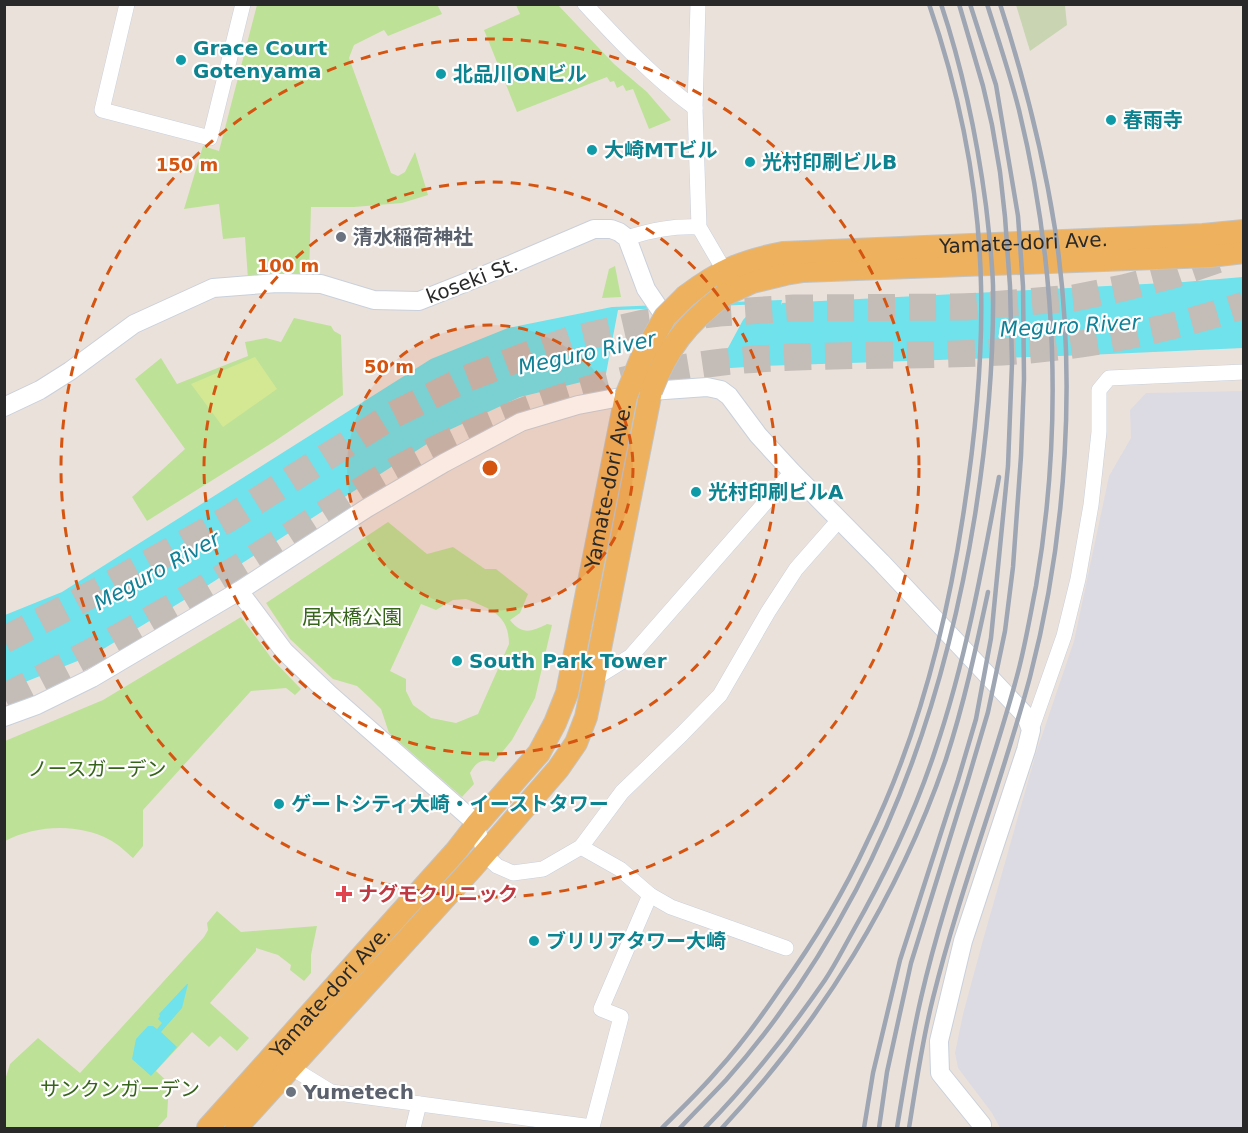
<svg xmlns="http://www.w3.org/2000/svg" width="1248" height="1133" font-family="'DejaVu Sans','Noto Sans JP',sans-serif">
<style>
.industrial{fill:#dcdbe3}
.green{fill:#bee198;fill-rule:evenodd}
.cemetery{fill:#c9d5b2}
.pitch{fill:#d4e893}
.water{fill:#6fe2ec}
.pier{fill:#ebe1db}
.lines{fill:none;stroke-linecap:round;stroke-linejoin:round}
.motorway-tunnel{stroke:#c4bcb7;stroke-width:27;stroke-dasharray:27 14;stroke-linecap:butt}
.minor-casing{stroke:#c9d0db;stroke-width:16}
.tertiary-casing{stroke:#c9d0db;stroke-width:20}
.primary-casing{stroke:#c3c3c3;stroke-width:24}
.minor{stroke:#fff;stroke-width:15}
.tertiary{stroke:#fff;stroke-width:18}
.primary{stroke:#eeb15d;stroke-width:22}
.rail{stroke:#9ea5b3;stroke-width:4.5}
.primary-bridge-casing{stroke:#c3c3c3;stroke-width:24;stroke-linecap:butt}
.primary-bridge{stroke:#eeb15d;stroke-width:22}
.ring{fill:none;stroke:#d5540f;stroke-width:3;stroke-dasharray:10 8}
.culture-dot{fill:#0f9aa8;stroke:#fff;stroke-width:2}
.worship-dot{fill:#6b7280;stroke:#fff;stroke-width:2}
.health-dot{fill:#e0444e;stroke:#fff;stroke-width:2}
.labels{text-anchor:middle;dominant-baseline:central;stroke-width:4.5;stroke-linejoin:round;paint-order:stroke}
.culture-label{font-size:20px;font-weight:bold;fill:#0d838f;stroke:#fff;text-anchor:start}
.worship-label{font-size:20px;font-weight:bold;fill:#5b616d;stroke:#fff;text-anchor:start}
.street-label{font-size:20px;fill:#292929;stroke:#fff}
.park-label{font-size:20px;fill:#37641b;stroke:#fff}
.health-label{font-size:20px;font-weight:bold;fill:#be3a42;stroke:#fff;text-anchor:start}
.water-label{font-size:21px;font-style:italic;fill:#108196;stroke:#fff}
.centre{fill:#d5540f;stroke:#fff;stroke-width:3}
.ring-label{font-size:18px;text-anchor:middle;font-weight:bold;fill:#d5540f;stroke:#fff;stroke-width:4.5;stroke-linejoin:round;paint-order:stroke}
</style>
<rect width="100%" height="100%" fill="#ebe1db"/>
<polygon class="industrial" points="1243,391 1243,1128 1000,1128 992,1113 958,1068 955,1053 963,1014 983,940 1036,753 1074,641 1109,476 1131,438 1130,410 1146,393"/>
<g class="green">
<polygon points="257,5 441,5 438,6 442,14 388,36 384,30 354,45 349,58 391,173 398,176 405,172 415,152 428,195 402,203 354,207 311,207 309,276 248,279 245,237 223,239 219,204 184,209 203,146 219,151"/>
<polygon points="516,5 558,5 614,64 647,92 671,120 649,129 633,89 626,91 623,85 617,88 614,81 610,82 607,77 517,112 484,30 520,14"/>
<polygon points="615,266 621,297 602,298 609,269"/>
<polygon points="294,318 331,326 334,331 341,335 343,395 275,441 147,521 132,497 185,449 135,379 161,358 177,384 248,356 245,342 266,338 281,342"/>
<path d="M388,522L427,554L453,547L485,569H496L528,594L520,613L510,620C522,635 531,632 547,624L552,625L535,698L512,740L494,762C482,758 476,762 470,773L474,784L462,797L389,733L381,709L371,699L357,686L333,679L290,639L266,603ZM466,599C491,609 509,615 509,644L478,714L456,723L431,718L413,705L406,691V679L390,671L421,604L436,610L453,600Z"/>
<path d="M241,617L272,659L301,689L295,695L286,688L251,691L143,810V846L133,858C126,852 118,844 110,840C78,823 37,825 5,841V741L103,700Z"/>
<polygon points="217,911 241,932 317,926 311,955 311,973 304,981 290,970 291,965 278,955 256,948 256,951 210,1003 249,1038 237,1051 220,1036 209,1047 192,1032 156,1071 169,1083 167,1117 157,1128 5,1128 5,1080 10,1064 38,1038 80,1073 204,937 208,930 207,923"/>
</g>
<polygon class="cemetery" points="1016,5 1065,5 1067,25 1030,51"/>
<polygon class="pitch" points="255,357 277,389 223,427 191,384"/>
<g class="water">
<polygon points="1243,277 1243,348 1087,355 762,366 606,376 520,397 447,431 199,591 95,654 5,690 5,615 62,592 431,359 508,328 612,307 782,300 781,305 782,303 1184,282"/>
<polygon points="187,984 188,984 182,1008 161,1032 177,1047 151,1076 132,1059 136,1039 148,1026 153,1026 157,1029 162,1023 158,1019 160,1016 159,1014"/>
</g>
<polygon class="pier" points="764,304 755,307 743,320 715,372 605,379 618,310"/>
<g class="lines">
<g class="motorway-tunnel">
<polyline points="4,640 96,592 228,519 393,415 463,380 535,352 570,340 644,323 719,313 794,308 966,307 1074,298 1123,288 1173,275 1228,256"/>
<path d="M4,697C86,656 166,612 243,565C287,538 329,510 373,483C447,440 528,404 612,383C648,374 686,366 723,362C820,352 918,358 1016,351C1091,346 1172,329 1244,305"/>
</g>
<defs>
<g id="minor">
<polyline points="127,4 102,110 210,138 243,4"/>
<path d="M585,4C619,41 654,78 695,108"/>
<polyline points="698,4 695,108 699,227 724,270"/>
<path d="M627,238C652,230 672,226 699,227"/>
<polyline points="594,679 631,656 792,472"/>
<polyline points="1031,730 1064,636 1078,579 1091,505 1095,469 1099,432 1099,390 1109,378 1244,372"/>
<polyline points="477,824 484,854 497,866 513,873 543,869 581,847 622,792 682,734 720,695 768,612 796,569 839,520"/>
<polyline points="581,847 620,869 650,895 671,907 786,948"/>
<polyline points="284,1061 292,1068 331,1092 592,1127 621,1017 601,1009 650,895"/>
<polyline points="413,1128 419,1104"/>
</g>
<g id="tertiary">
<polyline points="651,391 707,387 721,390 729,396 758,435 792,472 881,562 1026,716 1031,730 1026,750 963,941 939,1041 940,1073 982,1125"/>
<polyline points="4,407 40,390 70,371 134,324 213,288 277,283 321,284 374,300 419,301 512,264 594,229 611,229 619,232 627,238 646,289 665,317"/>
<polyline points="239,591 284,651 329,694 477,824"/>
<polyline points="4,717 37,705 92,678 239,591 367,508 444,463 521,422 578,405 626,396"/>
</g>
<g id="primary">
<polyline points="724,295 752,282 785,274 803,271 1210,256 1244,252"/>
<path id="s1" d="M686,296C719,271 742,261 783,253L1203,235L1244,231"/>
<path id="s2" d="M208,1128L456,851L477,824L539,753L555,723L567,693L626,396"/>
<polyline points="236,1128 473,867 558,769 576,743 586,717 594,679 651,391"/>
</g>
</defs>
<use href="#minor" class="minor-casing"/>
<use href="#tertiary" class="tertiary-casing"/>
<use href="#primary" class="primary-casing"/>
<use href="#minor" class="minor"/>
<use href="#tertiary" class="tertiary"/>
<use href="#primary" class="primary"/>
<g class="rail">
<path d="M662,1128C681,1109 700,1091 717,1071C740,1046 761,1017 780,989C813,943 843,894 867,842C917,740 946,628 963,516C975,439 983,363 981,285C979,191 960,94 929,4"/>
<path d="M680,1128C695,1112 711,1096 726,1080C776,1024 821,956 856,890C918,772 954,645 975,515C987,439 994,361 993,285C992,258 989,232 986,206C977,138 963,70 941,4"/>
<path d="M705,1128C749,1083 789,1032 825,980C835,965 843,949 852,933C885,875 914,815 935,751C965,663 982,570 999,477"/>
<path d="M722,1128C821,1022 899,896 946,759C964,704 976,648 988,592"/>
<polyline points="864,1128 873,1073 900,960 958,780 976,719 991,638 1008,466 1012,363 1010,286 1005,217 1000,172 992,125 983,86 959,4"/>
<polyline points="879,1128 887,1072 911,963 967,783 988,712 1005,631 1013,567 1021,456 1024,379 1023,286 1018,216 996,85 970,4"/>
<path d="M897,1128C904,1085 911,1041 921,998C946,889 988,784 1017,676C1025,647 1030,616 1036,586C1063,428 1057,266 1019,110C1010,74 998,39 987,4"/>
<path d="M909,1128C916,1085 922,1041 933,998C960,889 1001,785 1030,677C1067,535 1077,374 1055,229C1043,153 1024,78 1000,4"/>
</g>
<defs>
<g id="primary-bridge">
<path d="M651,391C668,347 686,324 724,295"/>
<polyline points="626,396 641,359 665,317 686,296"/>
</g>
</defs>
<use href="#primary-bridge" class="primary-bridge-casing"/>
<use href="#primary-bridge" class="primary-bridge"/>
</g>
<circle cx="490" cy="468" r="143" fill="#d5540f" fill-opacity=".12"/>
<g class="ring">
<circle cx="490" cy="468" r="143"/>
<circle cx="490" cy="468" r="286"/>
<circle cx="490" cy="468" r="429"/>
</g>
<g class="culture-dot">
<circle cx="181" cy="60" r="6"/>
<circle cx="441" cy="74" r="6"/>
<circle cx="1111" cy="120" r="6"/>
<circle cx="592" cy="150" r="6"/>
<circle cx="750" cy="162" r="6"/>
<circle cx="696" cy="492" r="6"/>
<circle cx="457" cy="661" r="6"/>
<circle cx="279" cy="804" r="6"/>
<circle cx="534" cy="941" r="6"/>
</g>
<g class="worship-dot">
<circle cx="341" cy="237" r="6"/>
<circle cx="291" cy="1092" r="6"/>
</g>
<path class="health-dot" d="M341 885h6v6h6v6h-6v6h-6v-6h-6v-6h6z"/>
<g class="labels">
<g class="culture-label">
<text x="193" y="48">Grace Court<tspan x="193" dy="23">Gotenyama</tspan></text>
<text x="453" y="74">北品川ONビル</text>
<text x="1123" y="120">春雨寺</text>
<text x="604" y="150">大崎MTビル</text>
<text x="762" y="162">光村印刷ビルB</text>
<text x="708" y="492">光村印刷ビルA</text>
<text x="469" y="661">South Park Tower</text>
<text x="291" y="804">ゲートシティ大崎・イーストタワー</text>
<text x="546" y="941">ブリリアタワー大崎</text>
</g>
<g class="worship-label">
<text x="353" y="237">清水稲荷神社</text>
<text x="303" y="1092">Yumetech</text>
</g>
<g class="street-label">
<text stroke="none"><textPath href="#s1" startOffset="348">Yamate-dori Ave.</textPath></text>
<text transform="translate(472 280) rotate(-21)">koseki St.</text>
<text stroke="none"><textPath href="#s2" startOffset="778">Yamate-dori Ave.</textPath></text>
<text stroke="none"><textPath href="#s2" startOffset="183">Yamate-dori Ave.</textPath></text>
</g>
<g class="park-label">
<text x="352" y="617">居木橋公園</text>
<text x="97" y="769">ノースガーデン</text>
<text x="120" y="1089">サンクンガーデン</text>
</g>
<g class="health-label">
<text x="358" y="894">ナグモクリニック</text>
</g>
<g class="water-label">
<text transform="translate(1070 326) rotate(-3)">Meguro River</text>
<text transform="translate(587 353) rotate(-12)">Meguro River</text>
<text transform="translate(157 571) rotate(-29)">Meguro River</text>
</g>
</g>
<circle cx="490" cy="468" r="9" class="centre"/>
<g class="ring-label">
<text x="187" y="171">150 m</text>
<text x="288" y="272">100 m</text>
<text x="389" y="373">50 m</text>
</g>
<rect width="1248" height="1133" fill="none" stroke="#292929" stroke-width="12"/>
</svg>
